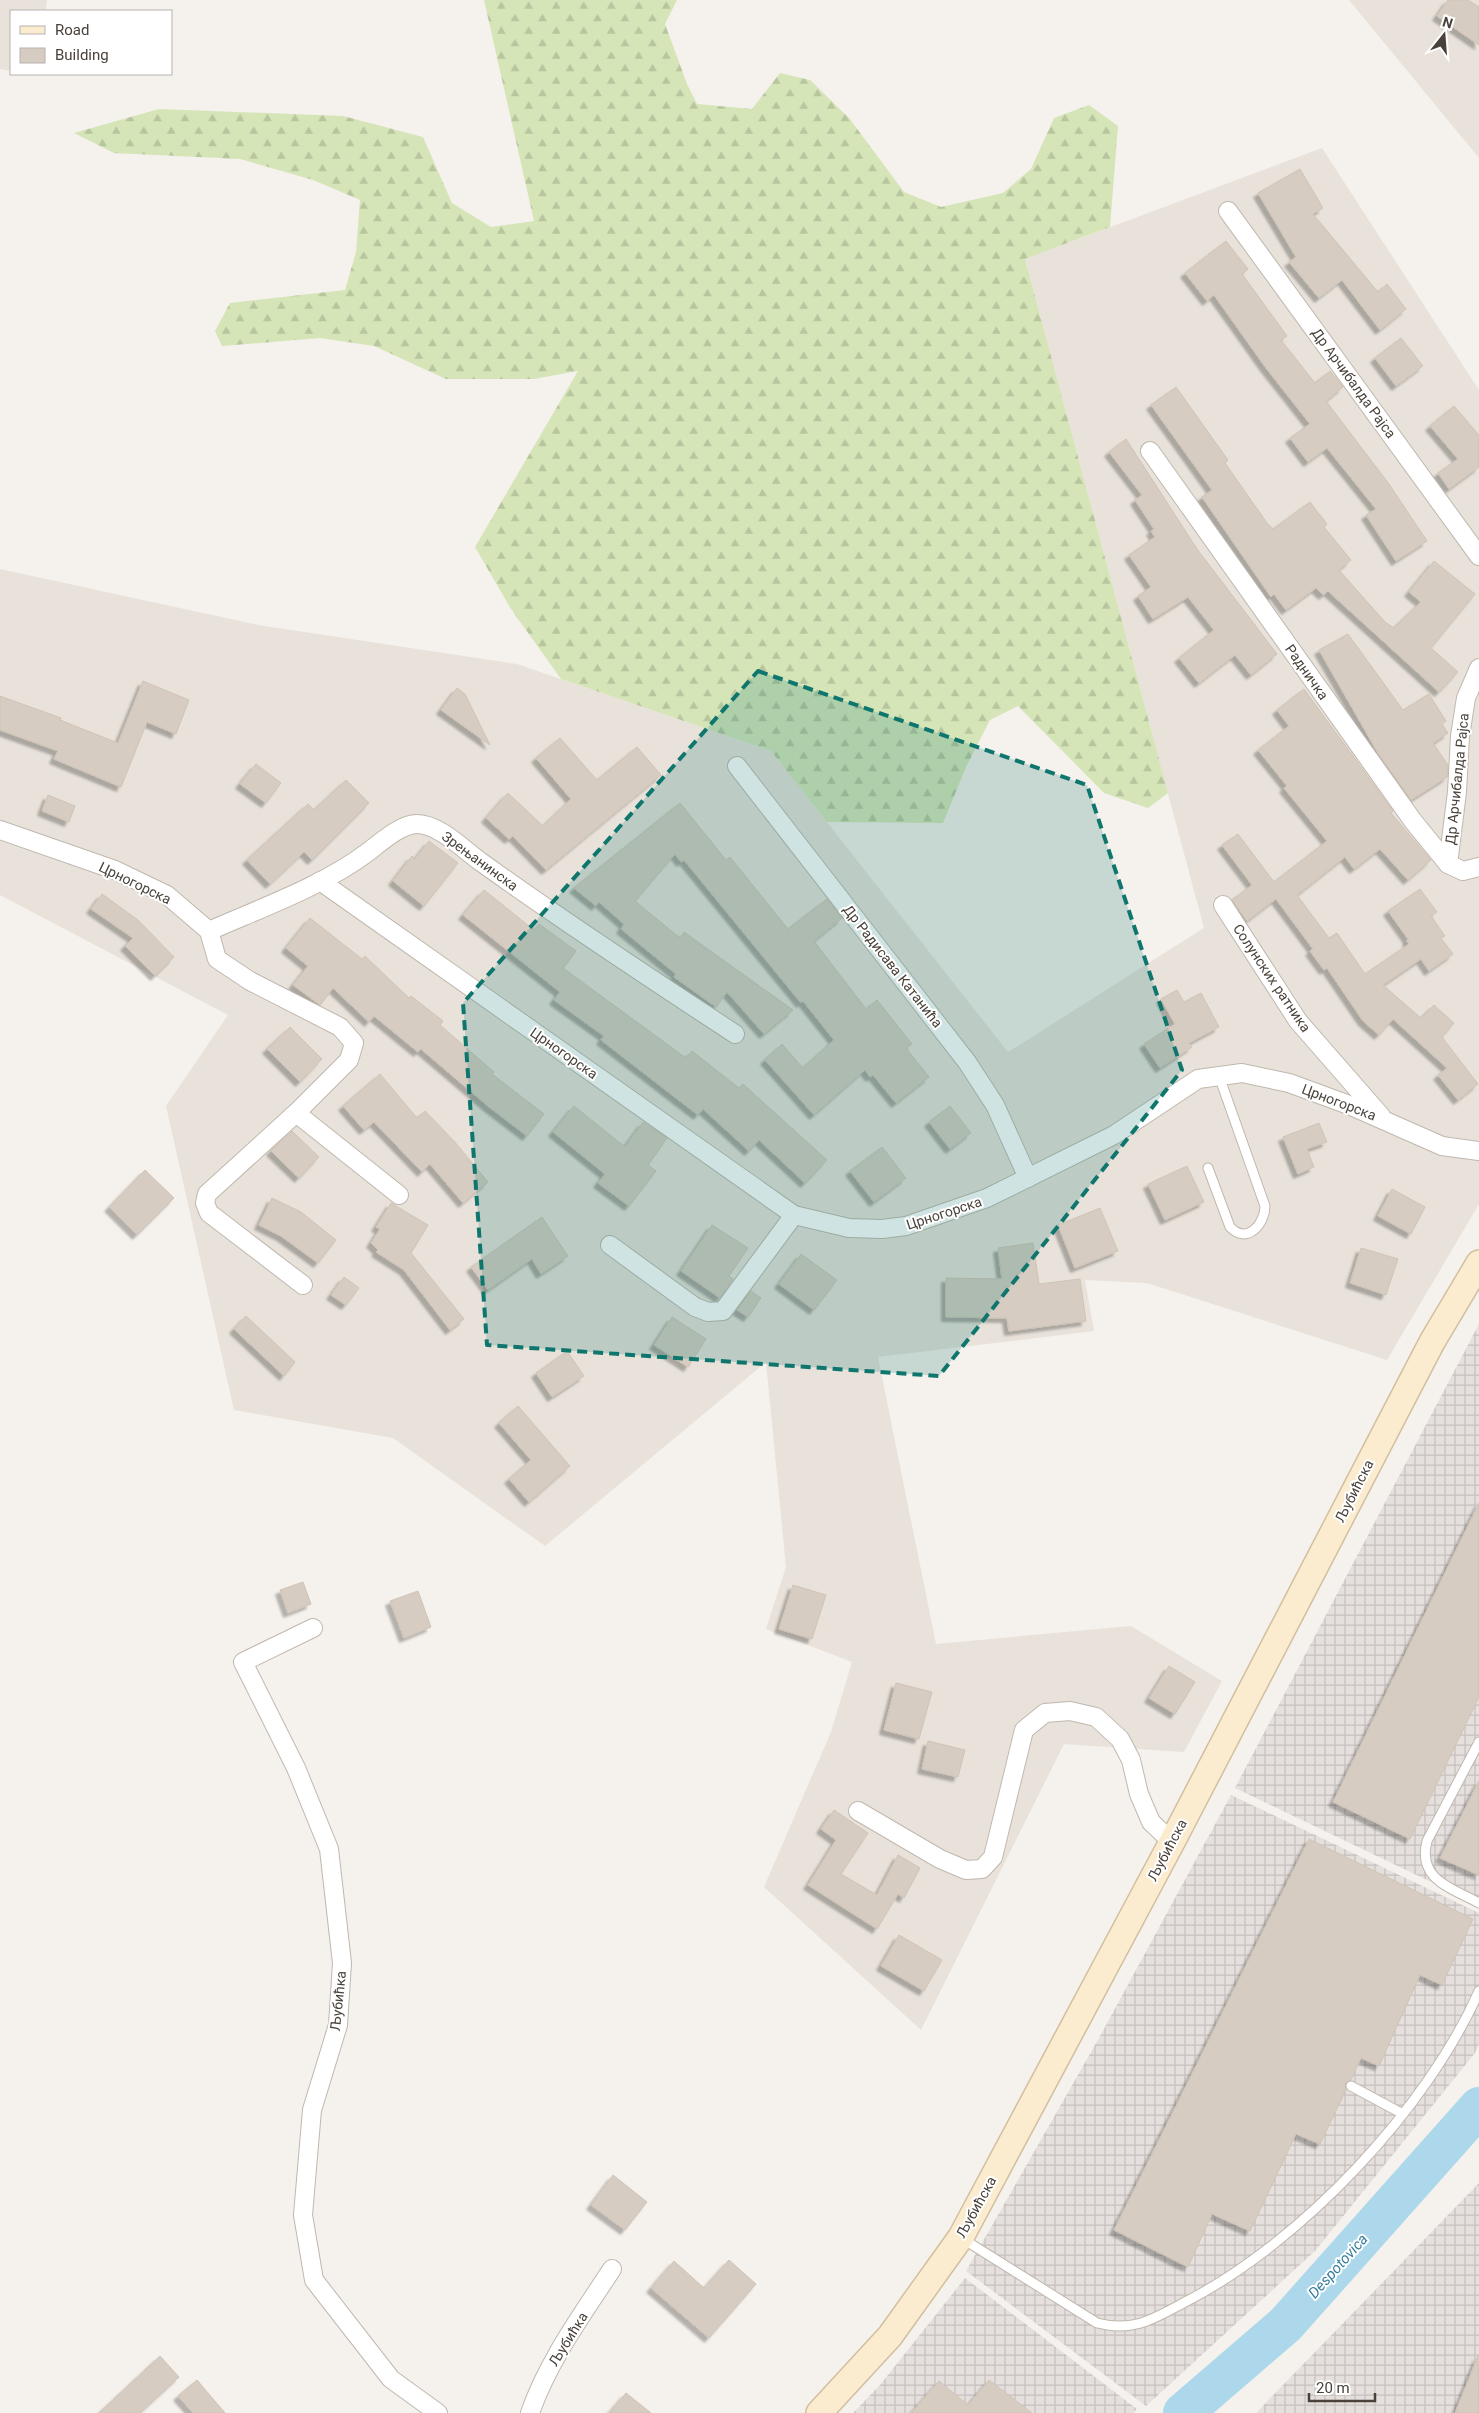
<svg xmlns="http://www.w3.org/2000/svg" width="1479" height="2413" font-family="Roboto,sans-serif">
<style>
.residential{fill:#e8e2da}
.industrial{fill:url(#industrial-grid)}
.forest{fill:url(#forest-firs)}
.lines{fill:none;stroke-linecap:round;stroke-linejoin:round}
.river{stroke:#add8ec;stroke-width:40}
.building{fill:#d6ccc2;stroke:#d0c3b5;filter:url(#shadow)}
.lane-casing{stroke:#c0b8af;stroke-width:11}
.street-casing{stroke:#c0b8af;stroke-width:20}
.secondary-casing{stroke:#d1bf9f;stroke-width:28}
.lane{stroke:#fff;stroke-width:9}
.street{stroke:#fff;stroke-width:18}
.secondary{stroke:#fbeccf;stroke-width:25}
.marked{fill:#0f766e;fill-opacity:0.2;stroke:#0f766e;stroke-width:4;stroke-dasharray:10 6;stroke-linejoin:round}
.labels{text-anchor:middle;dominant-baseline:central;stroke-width:4;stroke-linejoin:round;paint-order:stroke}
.street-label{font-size:14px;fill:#49413a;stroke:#fff}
.water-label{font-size:15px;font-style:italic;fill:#357c9e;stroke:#fff}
</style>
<defs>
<pattern id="industrial-grid" width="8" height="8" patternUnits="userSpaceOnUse" patternTransform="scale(1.25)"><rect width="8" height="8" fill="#e5e0dd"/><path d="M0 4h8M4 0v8" fill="none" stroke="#c6c1be"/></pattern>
<pattern id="forest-firs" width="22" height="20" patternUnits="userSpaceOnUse" patternTransform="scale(1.25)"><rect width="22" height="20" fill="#d5e5b8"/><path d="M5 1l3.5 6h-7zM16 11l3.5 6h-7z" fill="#b8c69f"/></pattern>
<filter id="shadow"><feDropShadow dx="-4.5" dy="4.5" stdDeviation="1" flood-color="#0004"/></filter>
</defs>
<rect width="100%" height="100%" fill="#f5f1ec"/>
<g class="residential">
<polygon points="0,0 47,0 46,11 11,11 11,71 0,69"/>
<polygon points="1349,0 1479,0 1479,158"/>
<polygon points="1322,148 1479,390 1479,1204 1387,1360 1147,1283 1085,1280 1094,1331 878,1357 936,1644 1131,1626 1222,1681 1184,1752 1064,1744 921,2030 764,1887 831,1732 852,1662 766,1629 786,1567 766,1362 545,1546 393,1438 234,1410 166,1106 228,1015 0,895 0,569 258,625 517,664 771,751 1008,1052 1204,928 1025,259"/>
</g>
<g class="industrial">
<polygon points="1479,1324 1479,1905 1235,1788"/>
<polygon points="1231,1795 1479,1913 1479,2044 1475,2053 1315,2251 1146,2406 966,2271 1099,2038"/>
<polygon points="1479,2183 1479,2413 1257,2413 1258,2411"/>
<polygon points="965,2278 1137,2409 1133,2413 853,2413 880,2385"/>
</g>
<polygon class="forest" points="484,0 677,0 665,24 687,84 697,104 752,109 780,73 810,80 849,118 904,192 941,207 1003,193 1031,169 1054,118 1089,105 1118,126 1110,227 1025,259 1168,793 1148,808 1104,793 1018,706 990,720 966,767 943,823 827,822 771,751 561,679 511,609 475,547 578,371 534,379 446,379 374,346 320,338 222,346 215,331 230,303 345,290 356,252 360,200 313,180 240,159 114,153 74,133 159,109 343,116 423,137 452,203 491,227 534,221"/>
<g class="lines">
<polyline class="river" points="1183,2413 1286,2324 1479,2107"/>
</g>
<g class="building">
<polygon points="1448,0 1468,0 1479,7 1479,45 1437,16"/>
<polygon points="1300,169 1323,208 1313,214 1378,292 1387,284 1406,309 1380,330 1342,280 1319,298 1289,262 1296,257 1258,193"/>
<polygon points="1226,241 1248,269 1242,274 1287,336 1281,340 1315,383 1330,371 1343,387 1326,401 1389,484 1427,541 1396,561 1366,515 1376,509 1327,448 1308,462 1290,438 1310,424 1266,368 1214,295 1207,301 1185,273"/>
<polygon points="1401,338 1423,366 1396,386 1375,358"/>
<polygon points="1176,387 1228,460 1225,463 1267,523 1273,529 1310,502 1327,524 1324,527 1351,560 1339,570 1385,622 1394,628 1421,602 1409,592 1434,561 1475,594 1431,648 1458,672 1439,692 1328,591 1323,595 1316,588 1286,610 1274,594 1271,597 1202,497 1212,490 1151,405"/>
<polygon points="1454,406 1479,435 1479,467 1449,489 1438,473 1458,459 1430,426"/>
<polygon points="1126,439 1197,549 1277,654 1251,675 1235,655 1199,683 1179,658 1214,630 1188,597 1153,619 1138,596 1151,587 1129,555 1155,537 1151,531 1154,529 1135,500 1142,495 1109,452"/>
<polygon points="1348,634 1403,710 1429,694 1446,721 1442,724 1448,733 1433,743 1448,765 1447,777 1411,800 1378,753 1319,650"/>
<polygon points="143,681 189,700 176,734 147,722 121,787 54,759 58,751 0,730 0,696 61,718 60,720 118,743"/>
<polygon points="457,688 465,694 490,745 441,710"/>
<polygon points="1304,689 1393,811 1391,813 1431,860 1408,880 1380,849 1354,869 1345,857 1297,895 1329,938 1337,933 1365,974 1409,944 1407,941 1408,939 1388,911 1420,889 1437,912 1431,916 1445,936 1441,938 1453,954 1429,971 1421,959 1383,985 1421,1018 1434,1005 1454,1023 1442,1037 1478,1084 1458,1100 1438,1075 1447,1068 1393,1019 1379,1035 1363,1021 1327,968 1324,970 1310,951 1313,949 1276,899 1247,921 1232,900 1252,885 1222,845 1238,834 1274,882 1327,841 1284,788 1287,786 1258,750 1289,726 1277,710"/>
<polygon points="560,738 597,780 637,747 661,775 546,870 513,836 509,839 486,818 508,793 543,826 571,799 536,758"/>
<polygon points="256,764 281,783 266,803 240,784"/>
<polygon points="346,780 369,803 312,860 304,852 270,884 247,860 308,804 314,810"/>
<polygon points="48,795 75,806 69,822 42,811"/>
<polygon points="680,803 726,860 730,857 788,929 827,899 842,918 814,941 866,1009 877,1000 912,1044 906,1048 929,1077 896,1103 873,1075 870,1077 865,1070 814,1115 765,1060 782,1044 803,1068 834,1040 803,1001 801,1003 684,860 681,862 675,854 635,901 680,938 684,932 793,1010 764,1034 727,992 716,1007 674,977 676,974 621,929 624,924 599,902 596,906 574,888"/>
<polygon points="429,841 458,863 424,906 393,881 412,856 415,859"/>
<polygon points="484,890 534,930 539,924 576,951 563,968 686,1058 692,1051 739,1088 743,1084 827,1160 805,1183 759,1140 749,1151 703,1109 698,1115 601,1040 604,1036 554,1000 560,992 463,915"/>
<polygon points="102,894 138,920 174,957 155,976 125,946 133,938 91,909"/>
<polygon points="310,918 362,959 365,956 409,998 411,996 443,1021 440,1025 494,1072 492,1074 544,1114 527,1136 489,1107 421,1049 418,1052 374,1016 369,1022 333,988 320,1005 293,985 308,966 286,948"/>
<polygon points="1177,990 1184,1002 1201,993 1219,1027 1189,1043 1192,1047 1160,1068 1144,1044 1175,1024 1161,999"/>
<polygon points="290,1027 322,1059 300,1082 267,1049"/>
<polygon points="380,1074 417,1118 425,1111 454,1141 488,1182 463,1203 430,1164 422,1172 374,1122 364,1130 343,1106"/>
<polygon points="574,1106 625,1147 643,1122 667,1138 648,1165 656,1171 629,1206 598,1183 605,1174 553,1132"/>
<polygon points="950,1106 971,1133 950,1149 929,1122"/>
<polygon points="1319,1123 1327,1142 1307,1149 1314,1167 1298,1174 1283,1137"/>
<polygon points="292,1131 319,1157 299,1178 271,1151"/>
<polygon points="882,1147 906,1178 874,1202 850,1171"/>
<polygon points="1187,1166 1204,1202 1165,1220 1148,1184"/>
<polygon points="145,1170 174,1198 137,1235 109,1207"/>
<polygon points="1392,1189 1425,1207 1411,1234 1378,1216"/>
<polygon points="272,1198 301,1212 336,1240 318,1263 281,1236 259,1225"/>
<polygon points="391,1203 428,1225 411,1253 464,1319 450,1330 404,1270 376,1252 378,1250 371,1243 380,1229 376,1227"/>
<polygon points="1100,1208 1118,1251 1075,1268 1058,1225"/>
<polygon points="542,1217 568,1256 541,1274 532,1259 488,1290 471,1267"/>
<polygon points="712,1225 748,1248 729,1276 733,1279 720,1298 681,1271"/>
<polygon points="1033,1243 1039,1284 1080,1279 1086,1321 1009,1331 1007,1318 946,1317 946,1278 1002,1279 998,1248"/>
<polygon points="1361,1248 1398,1259 1386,1295 1350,1283"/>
<polygon points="801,1254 837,1280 814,1310 779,1284"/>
<polygon points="344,1277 359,1288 346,1305 331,1295"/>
<polygon points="751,1291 761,1298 748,1317 737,1310"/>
<polygon points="246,1316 295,1362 284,1376 234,1329"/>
<polygon points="672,1317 706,1339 688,1367 654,1345"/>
<polygon points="567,1351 584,1376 552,1397 536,1373"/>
<polygon points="518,1406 570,1466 529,1502 509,1479 531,1460 499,1423"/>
<polygon points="1479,1503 1479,1697 1410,1839 1333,1802"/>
<polygon points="303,1582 311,1604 288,1613 280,1590"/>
<polygon points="793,1585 826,1595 812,1639 779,1629"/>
<polygon points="418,1591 431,1627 404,1638 390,1601"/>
<polygon points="1169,1666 1195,1682 1175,1714 1149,1698"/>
<polygon points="896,1683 932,1692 919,1739 884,1730"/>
<polygon points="928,1741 965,1750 958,1777 922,1769"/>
<polygon points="1479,1781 1479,1875 1440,1858"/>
<polygon points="834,1810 868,1833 841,1874 877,1895 898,1855 920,1868 904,1898 898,1894 877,1929 808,1885 836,1840 821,1829"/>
<polygon points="1309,1839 1473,1919 1442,1985 1420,1975 1379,2066 1361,2058 1351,2080 1345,2084 1346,2090 1320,2144 1296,2134 1250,2231 1212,2214 1188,2267 1114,2230"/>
<polygon points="899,1935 942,1960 924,1991 881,1966"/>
<polygon points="613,2175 647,2202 625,2230 591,2205"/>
<polygon points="729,2260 756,2284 709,2338 651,2288 674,2261 704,2288"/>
<polygon points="160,2356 179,2377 140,2413 99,2413"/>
<polygon points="1478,2356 1479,2413 1455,2413"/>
<polygon points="197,2380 225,2413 193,2413 178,2396"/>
<polygon points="989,2380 1032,2413 911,2413 939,2381 968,2405"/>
<polygon points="626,2393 651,2413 609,2413"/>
</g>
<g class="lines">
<defs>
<g id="lane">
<path d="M1208,1168L1230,1227C1247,1245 1265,1224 1265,1206L1219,1076"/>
<path d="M1479,1742L1427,1841C1417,1880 1452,1888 1479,1903"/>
<polyline points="1351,2086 1403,2114"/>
<path d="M963,2239L1097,2323C1136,2333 1156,2317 1189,2300C1303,2240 1427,2109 1479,1991"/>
</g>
<g id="street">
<polyline points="1228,211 1479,556"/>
<polyline points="1150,451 1413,821 1448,864 1463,871 1479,867"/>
<polyline points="737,766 967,1062 995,1105 1028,1178"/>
<polyline points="0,830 115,870 167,895 209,931 217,959 250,981 340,1027 354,1043 349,1060 296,1113 399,1195"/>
<polyline points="1448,864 1457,792 1460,736 1466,698 1479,668"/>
<polyline points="320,881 794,1215 849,1228 882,1229 906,1226 987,1198 1114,1135 1198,1079 1242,1073 1289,1083 1349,1105 1442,1146 1479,1151"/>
<polyline points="1223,905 1298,1021 1381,1116"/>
<path d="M209,931C261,908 323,886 368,852C381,842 401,824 417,824C439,824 464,850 481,862C564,922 650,978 735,1034"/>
<polyline points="296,1113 207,1194 205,1203 209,1213 303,1285"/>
<polyline points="610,1245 695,1307 708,1312 723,1311 794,1215"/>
<polyline points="313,1628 243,1662 296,1768 329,1849 342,1963 338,2025 312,2110 303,2215 314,2280 391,2379 438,2413"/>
<polyline points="858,1811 940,1859 966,1870 982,1869 993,1857 1024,1730 1045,1713 1070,1711 1096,1717 1120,1739 1131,1760 1139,1794 1151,1822 1172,1842"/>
<path d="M530,2413C548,2361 582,2315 612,2269"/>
</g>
<polyline id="secondary" points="819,2413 890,2336 961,2237 1172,1842 1432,1342 1479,1263"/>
</defs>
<use href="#lane" class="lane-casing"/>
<use href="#street" class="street-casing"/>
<use href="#secondary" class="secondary-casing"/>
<use href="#lane" class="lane"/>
<use href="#street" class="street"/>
<use href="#secondary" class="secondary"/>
</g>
<path class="marked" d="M758,671L1087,785L1182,1070L939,1376L487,1345L463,1003Z"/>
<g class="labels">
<g class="street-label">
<text transform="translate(1354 383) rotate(54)">Др Арчибалда Рајса</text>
<text transform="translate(1307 672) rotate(55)">Радничка</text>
<text transform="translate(1457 779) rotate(-84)">Др Арчибалда Рајса</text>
<text transform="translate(480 861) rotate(36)">Зрењанинска</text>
<text transform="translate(135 883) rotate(26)">Црногорска</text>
<text transform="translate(893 966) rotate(52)">Др Радисава Катанића</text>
<text transform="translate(1272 978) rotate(56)">Солунских ратника</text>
<text transform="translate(564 1053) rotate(35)">Црногорска</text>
<text transform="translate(1339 1102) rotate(21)">Црногорска</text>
<text transform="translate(944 1213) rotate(-18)">Црногорска</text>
<text transform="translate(1354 1491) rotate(-63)">Љубићска</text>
<text transform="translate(1167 1850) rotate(-62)">Љубићска</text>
<text transform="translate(338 2001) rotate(-84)">Љубићка</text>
<text transform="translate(976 2207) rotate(-61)">Љубићска</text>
<text transform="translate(568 2339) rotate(-58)">Љубићка</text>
</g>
<g class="water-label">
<text transform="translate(1338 2266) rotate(-48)">Despotovica</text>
</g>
</g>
<rect x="10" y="10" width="162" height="65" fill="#ffffff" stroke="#b6b3b0"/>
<rect x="20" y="26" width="25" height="8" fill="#fbeccf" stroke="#b6b3b0"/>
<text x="55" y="35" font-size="15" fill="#49413a">Road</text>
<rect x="20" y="48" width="25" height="15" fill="#d6ccc2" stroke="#b6b3b0"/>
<text x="55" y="60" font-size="15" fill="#49413a">Building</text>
<g transform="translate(1444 35) rotate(17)" stroke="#ffffff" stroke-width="4" paint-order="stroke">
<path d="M0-4L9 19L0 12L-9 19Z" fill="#49413a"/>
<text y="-8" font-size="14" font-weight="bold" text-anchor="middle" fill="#49413a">N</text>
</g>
<path d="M1309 2393v8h66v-8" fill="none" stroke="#49413a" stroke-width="2.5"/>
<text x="1316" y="2393" font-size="15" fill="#49413a" stroke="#ffffff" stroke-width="4" paint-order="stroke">20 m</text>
</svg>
